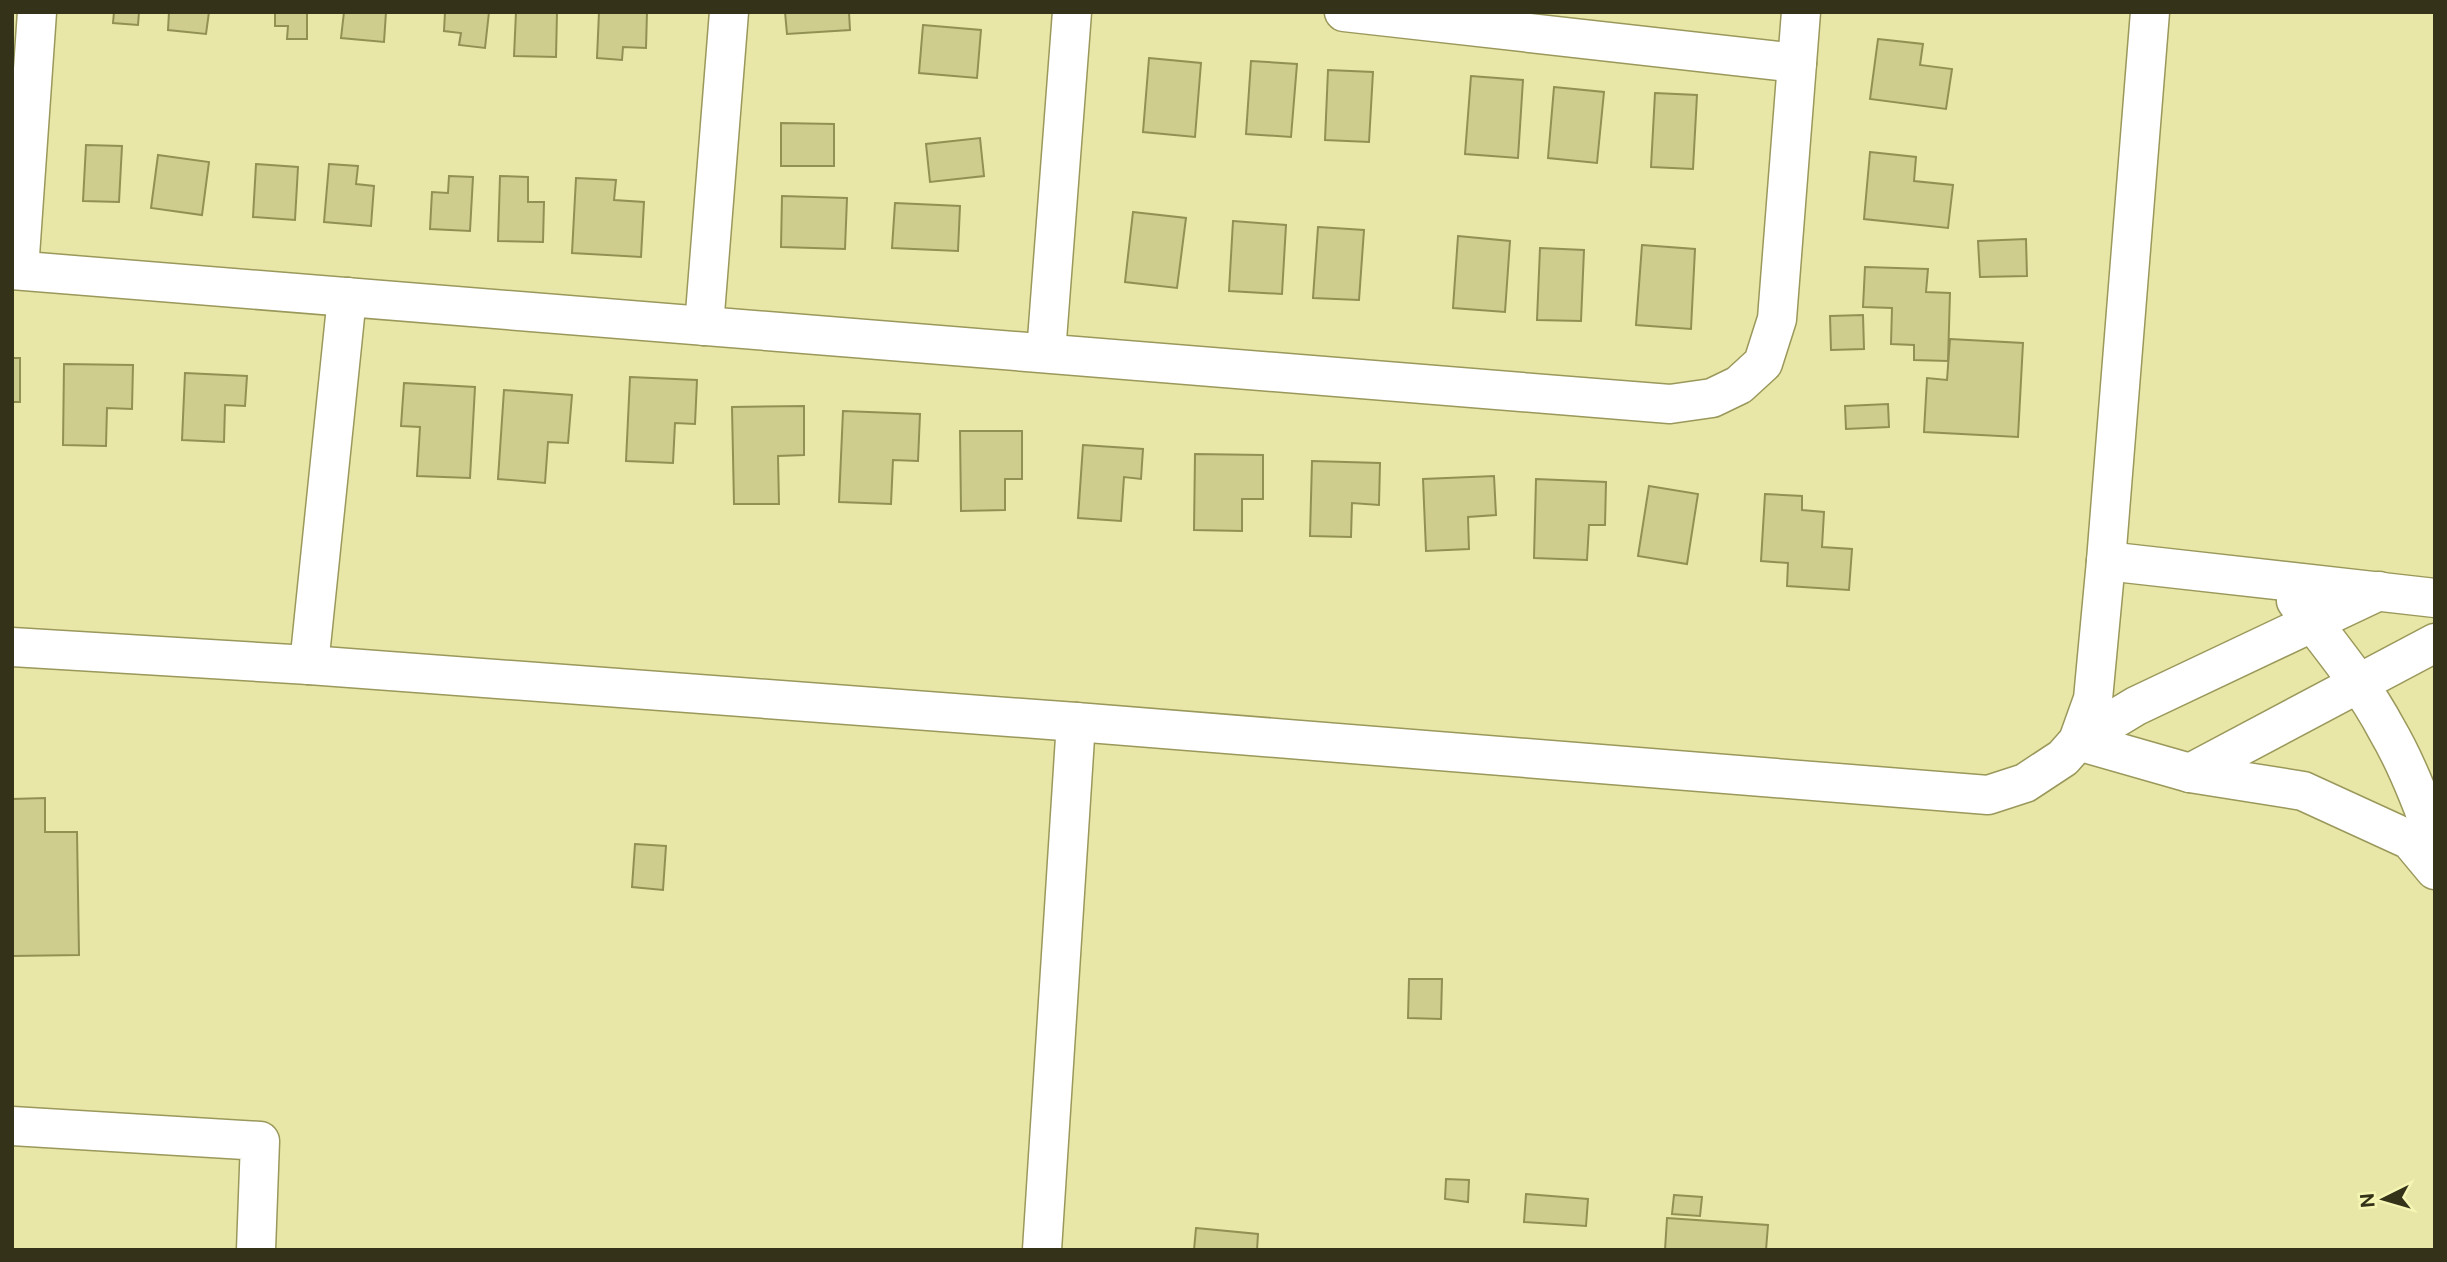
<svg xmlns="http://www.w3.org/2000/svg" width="2447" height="1262" font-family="'Public Sans',sans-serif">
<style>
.building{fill:#cecd8e;stroke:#929154;stroke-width:2}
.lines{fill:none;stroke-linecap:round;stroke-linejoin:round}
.street-casing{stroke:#9a985b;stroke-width:41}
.street{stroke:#fff;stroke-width:38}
</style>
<rect width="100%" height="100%" fill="#e8e7a7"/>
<g class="building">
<polygon points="114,12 139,12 138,25 113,23"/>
<polygon points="169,12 209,12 206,34 168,30"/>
<polygon points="275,12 307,12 307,39 287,39 288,26 275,26"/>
<polygon points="344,12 386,12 384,42 341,38"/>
<polygon points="445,12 489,12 485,48 459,45 461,33 444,31"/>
<polygon points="516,12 557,12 556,57 514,56"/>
<polygon points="599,12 647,12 646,48 623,47 622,60 597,58"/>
<polygon points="785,12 849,12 850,30 787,34"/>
<polygon points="923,25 981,30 977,78 919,73"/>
<polygon points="1878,39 1923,44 1920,65 1952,69 1946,109 1870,99"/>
<polygon points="1149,58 1201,63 1195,137 1143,132"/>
<polygon points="1251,61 1297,64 1291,137 1246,134"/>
<polygon points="1328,70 1373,72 1369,142 1325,140"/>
<polygon points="1471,76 1523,80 1518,158 1465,154"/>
<polygon points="1554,87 1604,92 1597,163 1548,158"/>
<polygon points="1655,93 1697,95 1693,169 1651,167"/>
<polygon points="781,123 834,124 834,166 781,166"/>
<polygon points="980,138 984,176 930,182 926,144"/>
<polygon points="86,145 122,146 119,202 83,201"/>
<polygon points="1870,152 1916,157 1914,181 1953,185 1948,228 1864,219"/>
<polygon points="158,155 209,162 202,215 151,208"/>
<polygon points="256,164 298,167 295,220 253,217"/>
<polygon points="329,164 358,166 356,184 374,186 371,226 324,222"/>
<polygon points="449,176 473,177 470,231 430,229 432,192 448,193"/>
<polygon points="500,176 528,177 528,202 544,202 543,242 498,241"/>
<polygon points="576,178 616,180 614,200 644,202 641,257 572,253"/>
<polygon points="782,196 847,198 845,249 781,247"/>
<polygon points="895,203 960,206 958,251 892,248"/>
<polygon points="1133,212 1186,218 1177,288 1125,282"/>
<polygon points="1233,221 1286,225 1282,294 1229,291"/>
<polygon points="1318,227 1364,230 1359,300 1313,298"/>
<polygon points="1458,236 1510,241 1505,312 1453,308"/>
<polygon points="2026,239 2027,276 1980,277 1978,241"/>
<polygon points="1642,245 1695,249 1691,329 1636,325"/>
<polygon points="1540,248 1584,250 1581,321 1537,320"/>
<polygon points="1865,267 1928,269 1926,292 1950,293 1948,361 1914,360 1914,345 1891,344 1892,308 1863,307"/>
<polygon points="1863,315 1864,349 1831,350 1830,316"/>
<polygon points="1950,339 2023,343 2018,437 1924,432 1927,378 1947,380"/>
<rect x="12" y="358" width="8" height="44"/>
<polygon points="64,364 133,365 132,409 107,408 106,446 63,445"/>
<polygon points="185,373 247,376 245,406 225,405 224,442 182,440"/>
<polygon points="630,377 697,380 695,424 675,423 673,463 626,461"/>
<polygon points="404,383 475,387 470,478 417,476 420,427 401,426"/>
<polygon points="504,390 572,395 568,443 548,442 545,483 498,479"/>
<polygon points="1888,404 1889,427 1846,429 1845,406"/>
<polygon points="804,406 804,455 778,456 779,504 734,504 732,407"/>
<polygon points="843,411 920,414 918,461 893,460 891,504 839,502"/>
<polygon points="960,431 1022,431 1022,479 1005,479 1005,510 961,511"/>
<polygon points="1083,445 1143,449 1141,479 1124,477 1121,521 1078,518"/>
<polygon points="1195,454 1263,455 1263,499 1242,499 1242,531 1194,530"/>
<polygon points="1312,461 1380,463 1379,505 1352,503 1351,537 1310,536"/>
<polygon points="1494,476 1496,515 1468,517 1469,549 1426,551 1423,479"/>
<polygon points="1536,479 1606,482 1605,525 1589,525 1587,560 1534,558"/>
<polygon points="1649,486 1698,494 1687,564 1638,556"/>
<polygon points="1765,494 1802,496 1802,510 1824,512 1822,547 1852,549 1849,590 1787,586 1788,563 1761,561"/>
<polygon points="45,798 45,832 77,832 79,955 12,956 12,799"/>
<polygon points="635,844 666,846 663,890 632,887"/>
<polygon points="1409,979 1442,979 1441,1019 1408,1018"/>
<polygon points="1446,1179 1469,1180 1468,1202 1445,1199"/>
<polygon points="1526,1194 1588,1199 1586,1226 1524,1222"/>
<polygon points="1674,1195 1702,1197 1700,1216 1672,1214"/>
<polygon points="1667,1218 1768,1225 1766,1250 1665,1250"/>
<polygon points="1196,1228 1258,1234 1257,1250 1194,1250"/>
</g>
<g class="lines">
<defs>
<g id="street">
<polyline points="1344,12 1797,63"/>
<polyline points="12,270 1670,404 1712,398 1739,385 1763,363 1777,319 1801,12"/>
<polyline points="19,270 37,12"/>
<polyline points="704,326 729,12"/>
<polyline points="1046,353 1072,12"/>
<polyline points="2106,561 2435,598"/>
<path d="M2296,601C2328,643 2362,683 2387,730C2407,764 2422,803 2435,840"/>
<polyline points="12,647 309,665 1076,722 1988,795 2025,783 2063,758 2078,741 2093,699 2106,561 2150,12"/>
<polyline points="309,665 347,297"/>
<polyline points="2078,741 2190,773 2303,791 2410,840 2435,870"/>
<polyline points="2078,741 2136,706 2379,591"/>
<polyline points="2190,773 2435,643"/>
<polyline points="12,1126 260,1141 256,1250"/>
<polyline points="1042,1250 1076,722"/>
</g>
</defs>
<use href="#street" class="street-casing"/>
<use href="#street" class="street"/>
</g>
<rect width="2447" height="1262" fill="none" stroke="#34331a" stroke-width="28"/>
<g transform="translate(2384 1199) rotate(265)" stroke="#f5f5b4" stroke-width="5" paint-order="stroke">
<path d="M0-5L12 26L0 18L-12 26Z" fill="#34331a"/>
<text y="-10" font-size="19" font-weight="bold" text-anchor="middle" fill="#34331a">N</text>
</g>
</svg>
